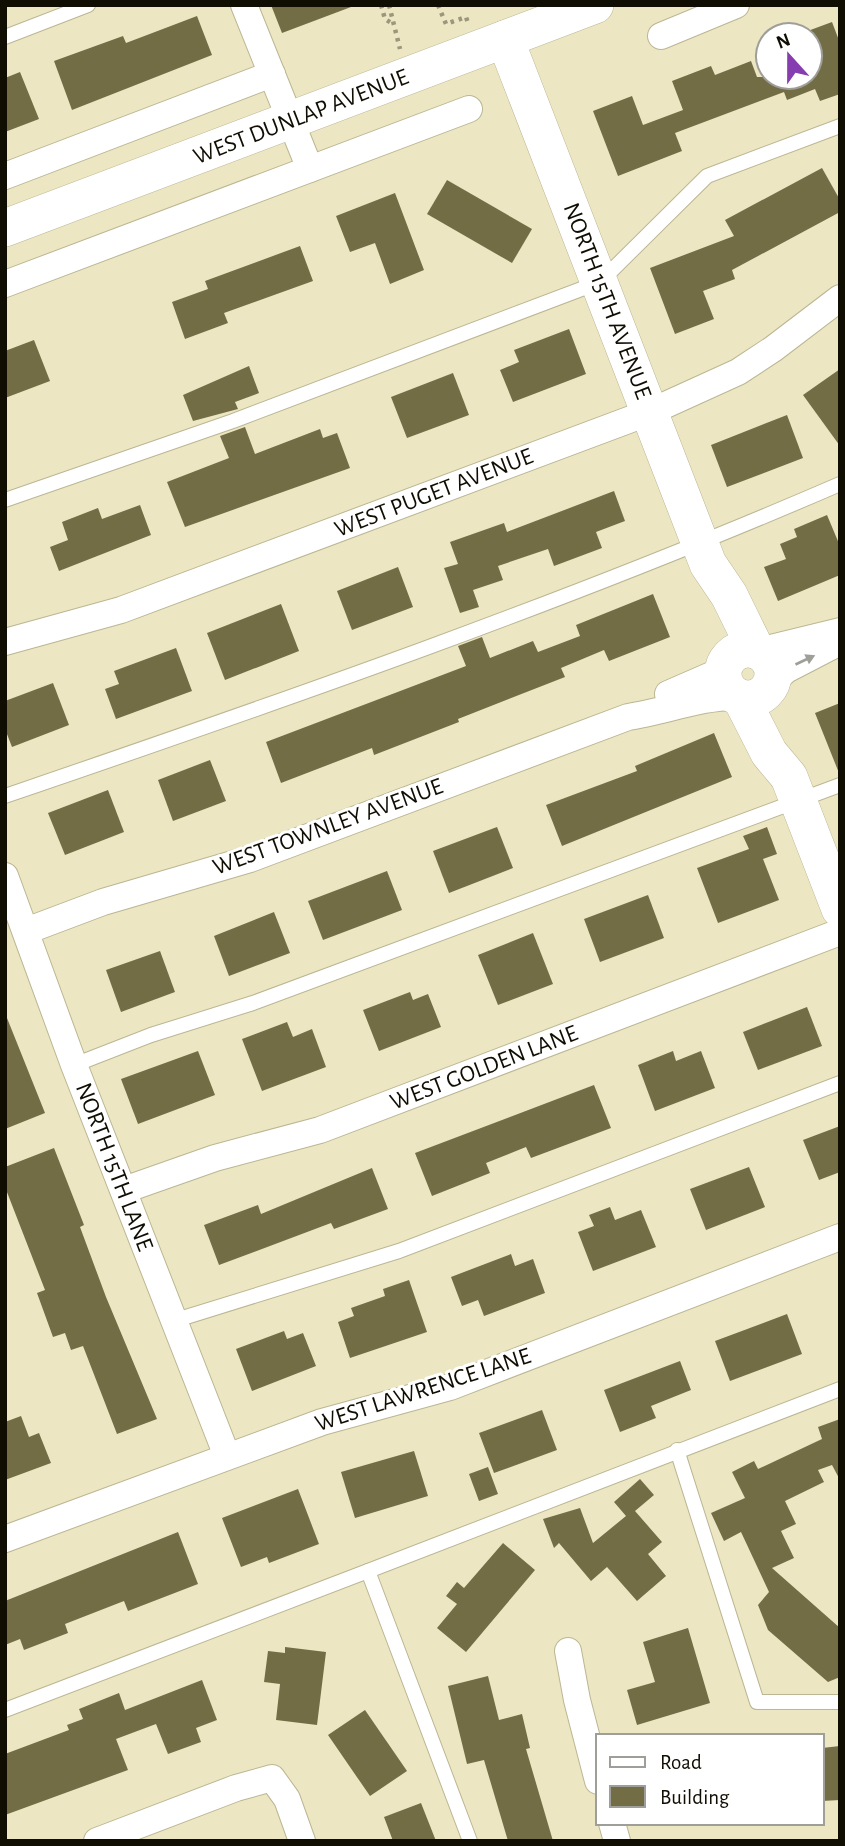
<svg xmlns="http://www.w3.org/2000/svg" width="845" height="1846" font-family="'Alegreya Sans',sans-serif">
<style>
.building{fill:#736d46}
.lines{fill:none;stroke-linecap:round;stroke-linejoin:round}
.lane-casing{stroke:#bbb693;stroke-width:16}
.street-casing{stroke:#bbb693;stroke-width:28}
.secondary-casing{stroke:#bbb693;stroke-width:38}
.path{stroke:#9b967c;stroke-width:4.5;stroke-dasharray:3.5 5;stroke-linecap:butt}
.lane{stroke:#fff;stroke-width:14}
.street{stroke:#fff;stroke-width:26}
.secondary{stroke:#fff;stroke-width:37}
.oneway{fill:#9f9f9a}
.labels{text-anchor:middle;dominant-baseline:central;stroke-width:6;stroke-linejoin:round;paint-order:stroke}
.street-label{font-size:24px;fill:#100e03;stroke:#fff}
</style>
<rect width="100%" height="100%" fill="#ece6c2"/>
<g class="building">
<polygon points="271,5 351,5 351,7 282,33"/>
<polygon points="197,16 212,55 72,110 54,61 123,36 126,43"/>
<polygon points="832,22 840,43 840,94 820,101 815,89 787,100 784,92 675,133 682,151 618,176 593,111 632,96 643,125 683,110 672,81 711,66 715,75 751,61 757,77 810,77 810,35 805,32"/>
<polygon points="20,72 39,119 5,132 5,78"/>
<polygon points="822,168 840,200 840,212 732,270 735,279 703,291 714,319 675,334 650,268 734,236 725,220"/>
<polygon points="447,180 532,229 512,263 427,214"/>
<polygon points="395,193 424,270 390,284 375,243 350,252 336,216"/>
<polygon points="300,246 313,281 224,313 228,323 185,339 172,302 208,289 205,281"/>
<polygon points="569,329 586,374 513,402 500,370 519,362 514,350"/>
<polygon points="34,340 50,381 5,398 5,351"/>
<polygon points="249,366 259,393 235,402 238,409 193,421 183,395"/>
<polygon points="840,369 840,446 803,395"/>
<polygon points="453,373 469,415 407,438 391,397"/>
<polygon points="787,415 803,458 727,487 711,445"/>
<polygon points="245,427 255,454 320,429 323,438 337,433 350,468 185,527 167,482 229,458 220,436"/>
<polygon points="614,491 625,521 596,532 602,548 554,566 548,549 498,566 503,580 473,590 479,607 460,613 444,568 458,564 450,542 504,523 507,532"/>
<polygon points="140,505 151,535 59,571 50,547 68,540 62,522 98,508 102,519"/>
<polygon points="827,515 840,546 840,575 778,601 764,567 786,559 780,544 797,537 794,529"/>
<polygon points="398,567 413,607 352,630 337,591"/>
<polygon points="653,594 670,637 609,661 604,650 561,668 565,677 458,719 459,722 374,755 372,748 281,783 266,742 466,666 458,646 482,637 490,658 533,641 538,652 580,636 576,625"/>
<polygon points="281,604 299,651 225,680 207,633"/>
<polygon points="176,648 192,691 116,719 105,689 119,684 114,671"/>
<polygon points="53,683 69,725 12,747 5,729 5,701"/>
<polygon points="840,703 840,773 839,773 815,713"/>
<polygon points="714,733 732,777 562,846 546,805 637,771 635,766"/>
<polygon points="210,760 226,801 173,821 158,780"/>
<polygon points="108,790 124,832 65,855 48,813"/>
<polygon points="497,827 513,868 449,893 433,851"/>
<polygon points="767,827 777,854 763,859 779,900 718,923 697,868 749,849 743,836"/>
<polygon points="387,871 402,910 323,940 308,901"/>
<polygon points="648,895 664,938 600,962 584,919"/>
<polygon points="274,912 290,953 229,976 214,936"/>
<polygon points="533,933 553,984 498,1005 478,955"/>
<polygon points="160,951 175,992 121,1012 106,970"/>
<polygon points="410,992 413,1000 428,994 441,1027 379,1051 363,1010"/>
<polygon points="807,1007 822,1046 758,1070 743,1032"/>
<polygon points="5,1013 45,1113 5,1129"/>
<polygon points="287,1022 293,1037 312,1029 326,1067 262,1091 242,1039"/>
<polygon points="198,1051 215,1095 138,1124 121,1079"/>
<polygon points="673,1051 676,1061 701,1051 715,1088 655,1111 638,1065"/>
<polygon points="594,1085 611,1128 531,1158 526,1147 486,1163 490,1173 432,1196 415,1153"/>
<polygon points="840,1126 840,1172 819,1180 803,1140"/>
<polygon points="54,1148 84,1225 80,1227 106,1297 157,1419 117,1434 83,1346 71,1350 65,1333 53,1337 37,1293 45,1290 5,1187 5,1167"/>
<polygon points="749,1167 765,1207 706,1230 690,1189"/>
<polygon points="372,1168 388,1209 334,1229 331,1223 219,1265 204,1225 258,1205 261,1214"/>
<polygon points="610,1207 615,1220 641,1210 656,1247 593,1271 578,1232 594,1226 589,1215"/>
<polygon points="511,1254 515,1266 533,1259 545,1293 484,1316 478,1300 462,1306 451,1277"/>
<polygon points="409,1280 427,1332 350,1358 338,1322 354,1316 351,1308 385,1296 383,1289"/>
<polygon points="787,1314 802,1354 730,1381 715,1341"/>
<polygon points="284,1331 287,1339 303,1333 316,1366 252,1391 236,1349"/>
<polygon points="680,1361 691,1390 651,1406 656,1418 620,1432 604,1390"/>
<polygon points="542,1410 557,1450 494,1473 479,1433"/>
<polygon points="21,1416 29,1437 39,1433 51,1463 5,1480 5,1422"/>
<polygon points="840,1419 840,1480 832,1465 818,1470 824,1482 785,1501 796,1524 781,1531 794,1558 772,1568 840,1628 840,1677 828,1682 768,1630 758,1605 769,1592 741,1532 724,1541 711,1513 745,1498 732,1472 754,1461 758,1469 822,1439 818,1427"/>
<polygon points="414,1451 428,1496 355,1518 341,1472"/>
<polygon points="488,1467 498,1494 479,1501 469,1474"/>
<polygon points="640,1479 654,1495 635,1511 662,1542 648,1554 666,1576 637,1601 607,1567 591,1581 559,1543 554,1548 543,1519 580,1508 593,1543 626,1516 614,1502"/>
<polygon points="298,1489 319,1544 269,1563 267,1557 241,1567 222,1518"/>
<polygon points="178,1532 198,1584 128,1611 124,1601 65,1624 68,1633 24,1650 20,1639 5,1645 5,1601"/>
<polygon points="503,1543 535,1570 466,1652 437,1628 457,1604 446,1596 457,1582 464,1588"/>
<polygon points="688,1628 710,1703 637,1725 627,1690 655,1682 643,1642"/>
<polygon points="285,1647 326,1652 317,1725 276,1720 280,1684 264,1682 268,1651 285,1653"/>
<polygon points="488,1676 499,1720 522,1714 530,1748 526,1749 553,1841 508,1841 484,1760 467,1764 448,1686"/>
<polygon points="202,1680 217,1720 196,1728 201,1742 168,1754 156,1724 116,1739 128,1770 5,1815 5,1754 69,1730 67,1725 83,1719 79,1709 119,1693 125,1710"/>
<polygon points="365,1710 407,1771 370,1796 328,1735"/>
<polygon points="840,1746 840,1800 822,1801 822,1748"/>
<polygon points="421,1803 436,1841 393,1841 384,1817"/>
</g>
<g class="lines">
<defs>
<g id="lane">
<polyline points="5,37 88,5"/>
<polyline points="5,500 233,421 600,282 707,176 840,126"/>
<path d="M5,796C286,700 567,602 840,484"/>
<polyline points="74,1065 151,1035 253,1003 840,785"/>
<polyline points="173,1321 399,1251 840,1083"/>
<polyline points="677,1450 757,1702 840,1702"/>
<polyline points="368,1571 840,1389"/>
<polyline points="5,1710 368,1571 470,1841"/>
</g>
<g id="street">
<polyline points="244,5 310,169"/>
<polyline points="661,36 736,5"/>
<polyline points="5,176 272,74"/>
<polyline points="5,284 469,109"/>
<polyline points="5,642 121,610 650,412 738,372 773,349 840,298"/>
<polyline points="759,651 840,631"/>
<polyline points="773,682 786,670 840,642"/>
<polyline points="668,694 723,670"/>
<polyline points="5,876 74,1065 227,1456"/>
<path d="M26,931L103,902L250,859L628,717C663,712 703,696 737,697"/>
<polyline points="124,1190 215,1158 320,1130 840,932"/>
<polyline points="5,1539 322,1422 450,1387 840,1237"/>
<polyline points="568,1651 577,1700 598,1781"/>
<polyline points="612,1823 617,1841"/>
<polyline points="97,1841 236,1788 272,1778 287,1799 302,1841"/>
</g>
<g id="secondary">
<polyline points="505,39 708,564 729,595 756,650"/>
<polyline points="5,228 595,5"/>
<circle cx="748" cy="674" r="25"/>
<polyline points="742,700 769,753 789,777 840,909"/>
</g>
</defs>
<use href="#lane" class="lane-casing"/>
<use href="#street" class="street-casing"/>
<use href="#secondary" class="secondary-casing"/>
<g class="path">
<polyline points="381,5 385,19 393,24"/>
<polyline points="389,5 400,49"/>
<polyline points="438,5 446,24 466,17 468,23"/>
</g>
<use href="#lane" class="lane"/>
<use href="#street" class="street"/>
<use href="#secondary" class="secondary"/>
</g>
<defs><path id="oneway-solid" d="M-6-.8H1V-3.2L6.5 0L1 3.2V.8H-6Z" transform="scale(1.75)"/></defs>
<use class="oneway" href="#oneway-solid" transform="translate(805 660) rotate(-25)"/>
<g class="labels">
<g class="street-label">
<text transform="translate(301 117) rotate(-21)">WEST DUNLAP AVENUE</text>
<text transform="translate(607 301) rotate(69)">NORTH 15TH AVENUE</text>
<text transform="translate(434 493) rotate(-21)">WEST PUGET AVENUE</text>
<text transform="translate(328 827) rotate(-20)">WEST TOWNLEY AVENUE</text>
<text transform="translate(484 1068) rotate(-21)">WEST GOLDEN LANE</text>
<text transform="translate(114 1167) rotate(69)">NORTH 15TH LANE</text>
<text transform="translate(423 1390) rotate(-18)">WEST LAWRENCE LANE</text>
</g>
</g>
<rect width="845" height="1846" fill="none" stroke="#100e03" stroke-width="14"/>
<rect x="596" y="1734" width="228" height="91" fill="#ffffff" stroke="#9f9f9a" stroke-width="2"/>
<rect x="610" y="1757" width="35" height="10" fill="#ffffff" stroke="#9f9f9a" stroke-width="2"/>
<text x="660" y="1769" font-size="21" fill="#100e03">Road</text>
<rect x="610" y="1786" width="35" height="21" fill="#736d46" stroke="#9f9f9a" stroke-width="2"/>
<text x="660" y="1804" font-size="21" fill="#100e03">Building</text>
<g transform="translate(789 56) rotate(339)"><circle r="33" fill="#ffffff" stroke="#9f9f9a" stroke-width="2"/>
<path d="M0-5L12 26L0 18L-12 26Z" fill="#853daf"/>
<text y="-10" font-size="19" font-weight="bold" text-anchor="middle" fill="#100e03">N</text>
</g>
</svg>
